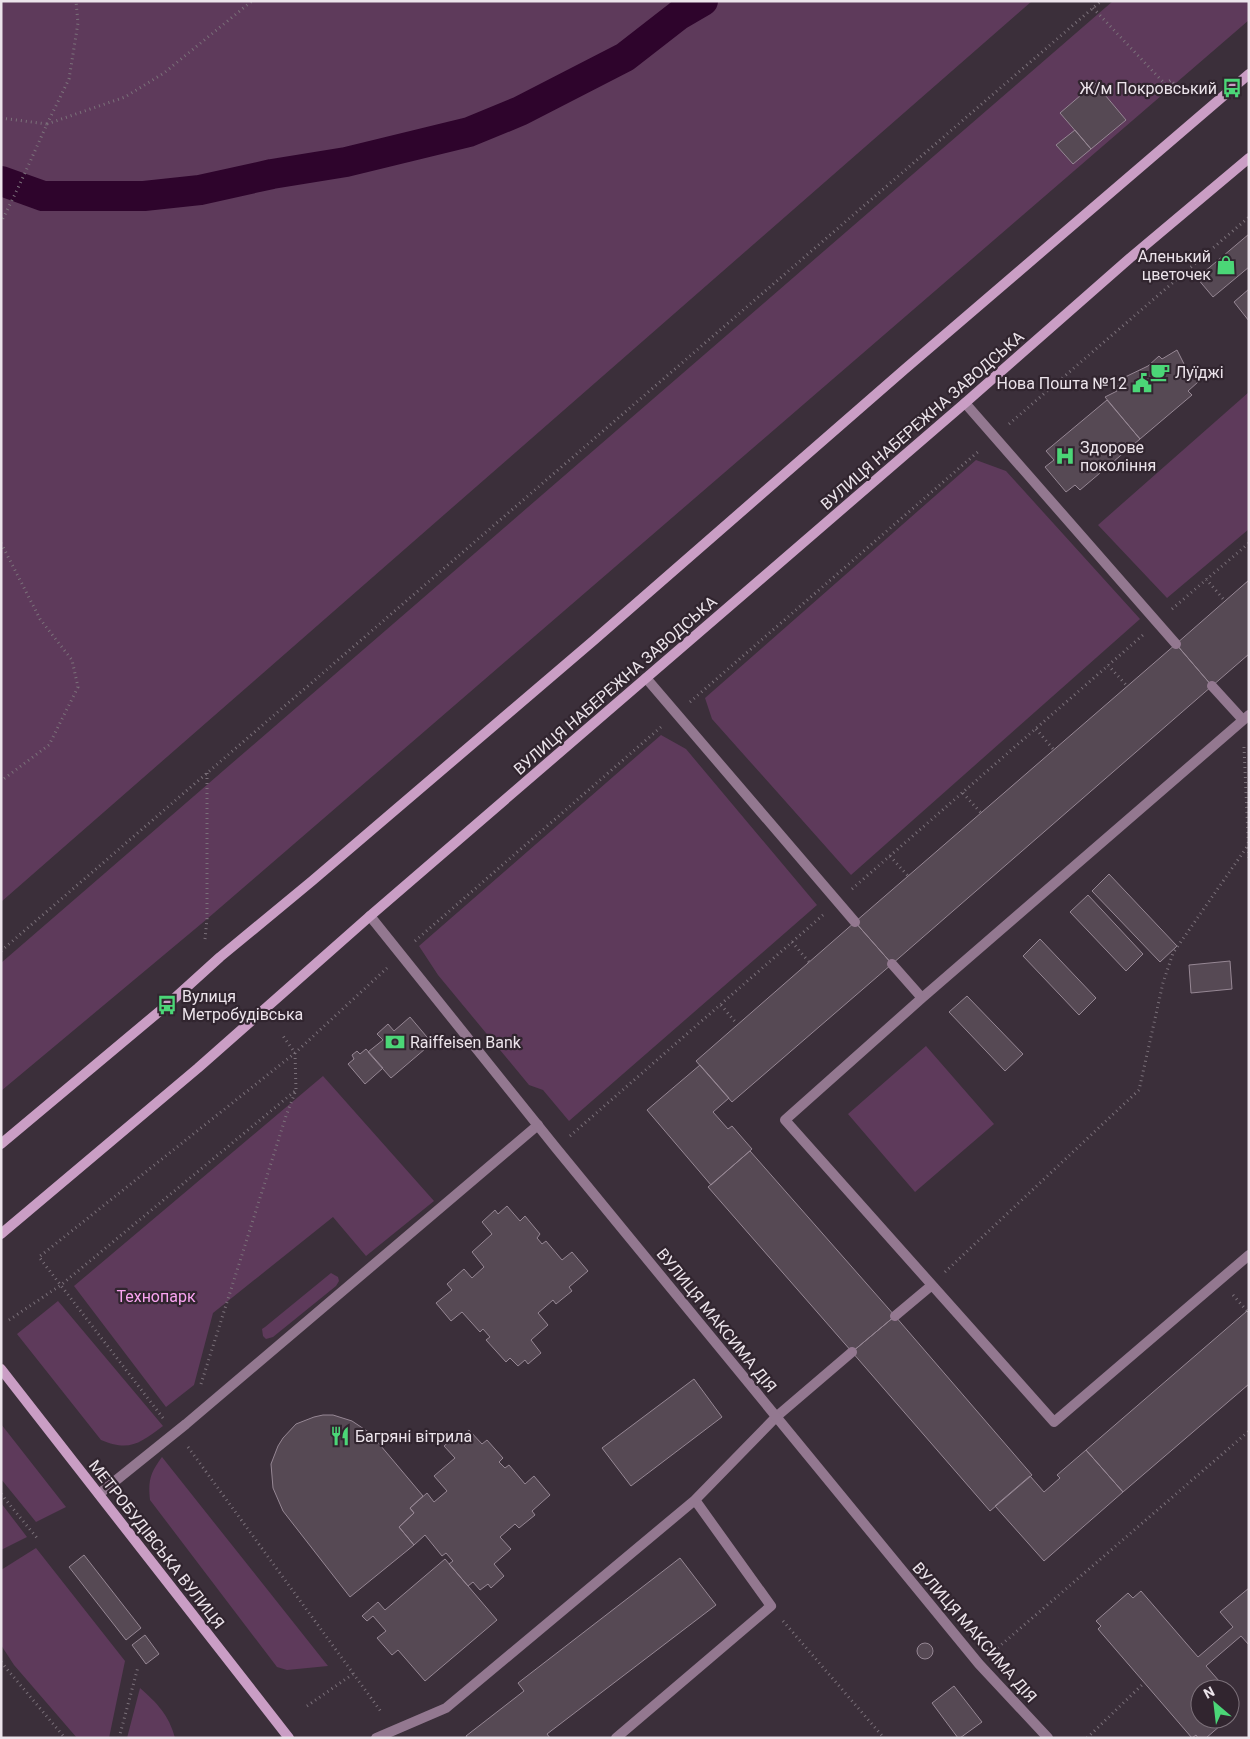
<svg xmlns="http://www.w3.org/2000/svg" width="1250" height="1739" viewBox="0 0 1250 1739" font-family="Roboto,sans-serif">
<style>
.green{fill:#5e3a5b}
.lines{fill:none;stroke-linecap:round;stroke-linejoin:round}
.canal{stroke:#2e042c;stroke-width:30}
.building{fill:#564954;stroke:#968794}
.path{stroke:#7b717a;stroke-width:3;stroke-dasharray:1 4;stroke-linecap:butt}
.service{stroke:#937890;stroke-width:10}
.minor{stroke:#937890;stroke-width:10}
.secondary{stroke:#ca9ec5;stroke-width:10}
.labels{text-anchor:middle;stroke-width:4.5;stroke-linejoin:round;paint-order:stroke}
.poi-label{font-size:16px;fill:#ece4eb;stroke:#31252f;text-anchor:start}
.street-label{font-size:16px;fill:#ece4eb;stroke:#31252f}
.park-label{font-size:16px;fill:#f9a4f1;stroke:#31252f}
</style>
<rect width="100%" height="100%" fill="#3b2f3a"/>
<path class="green" d="M1,1H1032L1,902Z
M1113,1H1249V20L207,919L1,1091V963Z
M1249,392V529L1167,598L1098,525Z
M976,460L1006,471L1140,619L851,875L712,719L705,698Z
M661,735L686,749L817,905L569,1121L543,1090L529,1085L438,975L419,946Z
M926,1046L994,1124L915,1192L848,1114Z
M323,1076L434,1201L366,1256L333,1217L213,1313L194,1385L166,1407L74,1286Z
M331,1273L338,1277L339,1281L336,1286L273,1337L266,1339L263,1336L262,1329L265,1327Z
M58,1301L163,1426C140,1443 130,1452 101,1440L17,1334Z
M1,1424L66,1507L36,1522L1,1479Z
M162,1457L328,1666L287,1670L277,1667L150,1500C148,1481 150,1473 162,1457Z
M1,1503L27,1537L1,1550Z
M36,1548L125,1661L109,1738H77L14,1665L1,1645V1570Z
M140,1688C157,1703 169,1715 175,1738H127Z"/>
<g class="lines">
<path class="canal" d="M1,181L43,196H144L200,190L272,174L346,162L469,132L520,111L625,57L679,15L703,1"/>
</g>
<path class="building" d="M1095,83L1126,120L1091,149L1060,113Z
M1075,130L1091,149L1073,164L1056,145Z
M1249,234V267L1213,297L1197,278Z
M1249,289V321L1234,302Z
M1177,350L1185,366L1198,382L1188,391L1192,395L1140,439L1105,397L1117,391L1115,387L1125,384L1123,378L1148,366L1159,356L1162,359Z
M1107,400L1140,439L1080,490L1075,485L1066,492L1045,467L1054,460L1046,451Z
M1249,580V654L1212,686L1176,644Z
M1176,644L1212,686L892,964L855,922Z
M1109,874L1177,946L1160,962L1092,891Z
M1088,895L1143,954L1126,971L1070,912Z
M855,922L892,964L732,1102L696,1061Z
M1040,939L1096,998L1079,1015L1023,956Z
M1230,961L1232,989L1191,993L1189,965Z
M967,996L1023,1054L1005,1071L949,1012Z
M410,1017L432,1043L391,1078L368,1052L383,1040L377,1034L388,1024L394,1031Z
M366,1049L383,1068L365,1084L348,1064L354,1059L352,1055L357,1051L360,1054Z
M700,1065L729,1098L713,1112L728,1129L732,1126L752,1149L711,1185L647,1110Z
M750,1151L895,1316L852,1352L708,1187Z
M507,1206L520,1221L525,1216L540,1234L537,1238L542,1244L546,1241L562,1260L572,1252L588,1271L569,1287L572,1291L556,1304L553,1300L538,1313L548,1325L531,1340L541,1353L528,1364L525,1360L518,1366L510,1358L506,1362L486,1340L490,1337L483,1329L480,1332L462,1312L451,1321L436,1303L452,1290L447,1284L464,1269L472,1278L484,1267L472,1252L492,1234L482,1222L495,1210L498,1214Z
M1247,1311L1249,1313V1384L1123,1492L1086,1450Z
M895,1316L1032,1475L990,1511L852,1352Z
M694,1379L722,1417L631,1486L602,1448Z
M323,1415H333L352,1421L370,1433L423,1496L410,1508L414,1513L399,1527L414,1545L350,1597L283,1511L273,1488L271,1464L278,1446L283,1438L296,1424L314,1417Z
M469,1430L482,1444L487,1440L503,1458L499,1462L505,1468L509,1465L525,1484L534,1476L550,1495L532,1511L535,1515L519,1528L515,1524L500,1537L511,1549L494,1564L504,1576L491,1588L488,1584L480,1590L473,1582L468,1586L449,1564L453,1561L446,1553L442,1556L425,1535L414,1545L399,1527L414,1513L410,1508L427,1493L434,1502L447,1491L434,1476L455,1458L444,1446L458,1434L461,1437Z
M1086,1450L1123,1492L1044,1561L995,1506L1030,1476L1044,1492L1060,1478L1057,1475Z
M84,1555L141,1628L126,1640L69,1567Z
M680,1558L716,1605L547,1734L550,1738H467L466,1736L524,1691L518,1683Z
M445,1559L497,1620L425,1681L398,1650L392,1655L377,1638L386,1631L373,1616L367,1621L362,1616L378,1602L385,1610Z
M1249,1588V1645L1241,1636L1206,1666L1226,1689H1200V1719H1228L1206,1738H1198L1196,1735L1192,1738L1098,1629L1101,1626L1096,1621L1128,1593L1133,1598L1141,1591L1198,1657L1233,1627L1220,1612Z
M145,1635L159,1654L146,1664L132,1645Z
M917 1651a8 8 0 1 1 16 0a8 8 0 1 1-16 0Z
M954,1686L982,1722L960,1738H958L932,1703Z"/>
<g class="lines">
<path class="path" d="M1093,8L1165,84L1171,80L1183,95
M1,118L47,124C32,157 18,190 1,222
M47,124L125,97L164,73L252,1
M47,124L69,79L78,23L76,1
M1009,424L1249,217
M1,543L40,619L72,660L78,687L49,745L1,781
M1206,579L1225,601
M1172,609L1249,543
M1108,665L1127,686
M690,702L980,450
M1036,729L1054,750
M1244,747L1249,859
M963,793L981,813
M890,856L908,876
M852,889L1143,635
M205,939L207,919V773
M415,941L661,727
M792,942L809,962
M1,951L1101,1
M721,1005L737,1024
M570,1136L823,915
M945,1272L1139,1090L1163,983L1173,953L1249,844
M1233,1295L1247,1311
M9,1320L61,1285L295,1091
M201,1384L286,1116L296,1090L295,1053L283,1036
M163,1418L39,1257L295,1053L387,968
M188,1447L382,1713
M1,1494L37,1538
M783,1621L884,1738
M994,1651L1249,1431
M1,1662L65,1738
M307,1706L353,1674
M119,1738L138,1667
M1087,1738L1144,1683"/>
<path class="service" d="M965,403L1176,644
M646,678L855,922
M1212,686L1243,720
M1249,715L922,998L785,1120L1054,1422L1249,1255
M892,964L922,998
M895,1316L932,1285
M99,1494L186,1424L538,1125
M376,1738L446,1708L695,1500
M616,1738L771,1606L695,1500L776,1417L852,1352"/>
<path class="minor" d="M370,916L556,1148L979,1664L1048,1738"/>
<path class="secondary" d="M1,1144L167,1005L220,957L312,881L593,641L905,369L1249,74
M1,1234L198,1068L370,916L965,403L1130,258L1249,158
M1,1369L289,1738"/>
</g>
<defs>
<symbol id="bus-bare" viewBox="-9 -9 18 18"><path d="M-5-6H5V4H4V6H2V4H-2V6H-4V4H-5ZM-3.5-4V0h7V-4ZM-3.5 1.2v1.5H-2V1.2ZM2 1.2v1.5H3.5V1.2Z" fill="#4bd677" stroke="#31252f" stroke-width="2.5" paint-order="stroke"/></symbol>
<symbol id="shop-bare" viewBox="-9 -9 18 18"><path d="M-5-2.5h2.3a2.7 3.5 0 0 1 5.4 0H5L5.5 6h-11ZM-1.5-2.5h3a1.5 2.3 0 0 0-3 0Z" fill="#4bd677" stroke="#31252f" stroke-width="2.5" paint-order="stroke"/></symbol>
<symbol id="cafe-bare" viewBox="-9 -9 18 18"><path d="M-5.5-4.5H6V0H3Q3 3.5 0 3.5H-2.5Q-5.5 3.5-5.5 0ZM3-3.2v2h1.7v-2ZM-6 4.5H4V6H-6Z" fill="#4bd677" stroke="#31252f" stroke-width="2.5" paint-order="stroke"/></symbol>
<symbol id="civic-bare" viewBox="-9 -9 18 18"><path d="M-.6-6.5H3V-4.5H.6V-3L4-1V1h2V6H-6V1h2V-1L-.6-3ZM-1.2 2.5V6h2.4V2.5Z" fill="#4bd677" stroke="#31252f" stroke-width="2.5" paint-order="stroke"/></symbol>
<symbol id="hospital-bare" viewBox="-9 -9 18 18"><path d="M-5-5h3v3.5h4V-5h3V5h-3V1.5h-4V5h-3Z" fill="#4bd677" stroke="#31252f" stroke-width="2.5" paint-order="stroke"/></symbol>
<symbol id="bank-bare" viewBox="-9 -9 18 18"><path d="M-6-4H6V4H-6ZM0-2.3a2.3 2.3 0 1 0 0 4.6a2.3 2.3 0 1 0 0-4.6Z" fill="#4bd677" stroke="#31252f" stroke-width="2.5" paint-order="stroke"/></symbol>
<symbol id="restaurant-bare" viewBox="-9 -9 18 18"><path d="M-5-6h1v4h1v-4h1v4h1v-4h1v5L-1.5 .5V6h-2V.5L-5-1ZM5-6V6H3V1.5H1.5Q1.5-4 5-6Z" fill="#4bd677" stroke="#31252f" stroke-width="2.5" paint-order="stroke"/></symbol>
</defs>
<g fill-rule="evenodd">
<use href="#bus-bare" x="1218" y="74" width="28" height="28"/>
<use href="#shop-bare" x="1212" y="251" width="28" height="28"/>
<use href="#cafe-bare" x="1146" y="358" width="28" height="28"/>
<use href="#civic-bare" x="1128" y="369" width="28" height="28"/>
<use href="#hospital-bare" x="1051" y="442" width="28" height="28"/>
<use href="#bus-bare" x="153" y="991" width="28" height="28"/>
<use href="#bank-bare" x="381" y="1028" width="28" height="28"/>
<use href="#restaurant-bare" x="326" y="1422" width="28" height="28"/>
</g>
<g class="labels">
<g class="poi-label">
<text x="1217" y="94" text-anchor="end">Ж/м Покровський</text>
<text x="1211" y="262" text-anchor="end">Аленький<tspan x="1211" dy="18">цветочек</tspan></text>
<text x="1175" y="378">Луїджі</text>
<text x="1127" y="389" text-anchor="end">Нова Пошта №12</text>
<text x="1080" y="453">Здорове<tspan x="1080" dy="18">покоління</tspan></text>
<text x="182" y="1002">Вулиця<tspan x="182" dy="18">Метробудівська</tspan></text>
<text x="410" y="1048">Raiffeisen Bank</text>
<text x="355" y="1442">Багряні вітрила</text>
</g>
<g class="street-label">
<text transform="translate(922 420) rotate(-41)" y="6">ВУЛИЦЯ НАБЕРЕЖНА ЗАВОДСЬКА</text>
<text transform="translate(615 685) rotate(-41)" y="6">ВУЛИЦЯ НАБЕРЕЖНА ЗАВОДСЬКА</text>
<text transform="translate(717 1320) rotate(51)" y="6">ВУЛИЦЯ МАКСИМА ДІЯ</text>
<text transform="translate(157 1544) rotate(52)" y="6">МЕТРОБУДІВСЬКА ВУЛИЦЯ</text>
<text transform="translate(975 1632) rotate(49)" y="6">ВУЛИЦЯ МАКСИМА ДІЯ</text>
</g>
<g class="park-label">
<text x="156" y="1302">Технопарк</text>
</g>
</g>
<rect width="1250" height="1739" fill="none" stroke="#ece4eb" stroke-width="5"/>
<g transform="translate(1215 1704) rotate(332)"><circle r="24" fill="#31252f" stroke="#7c717a"/>
<path d="M0-4L9 19L0 12L-9 19Z" fill="#4bd677"/>
<text y="-8" font-size="14" font-weight="bold" text-anchor="middle" fill="#ece4eb">N</text>
</g>
</svg>
